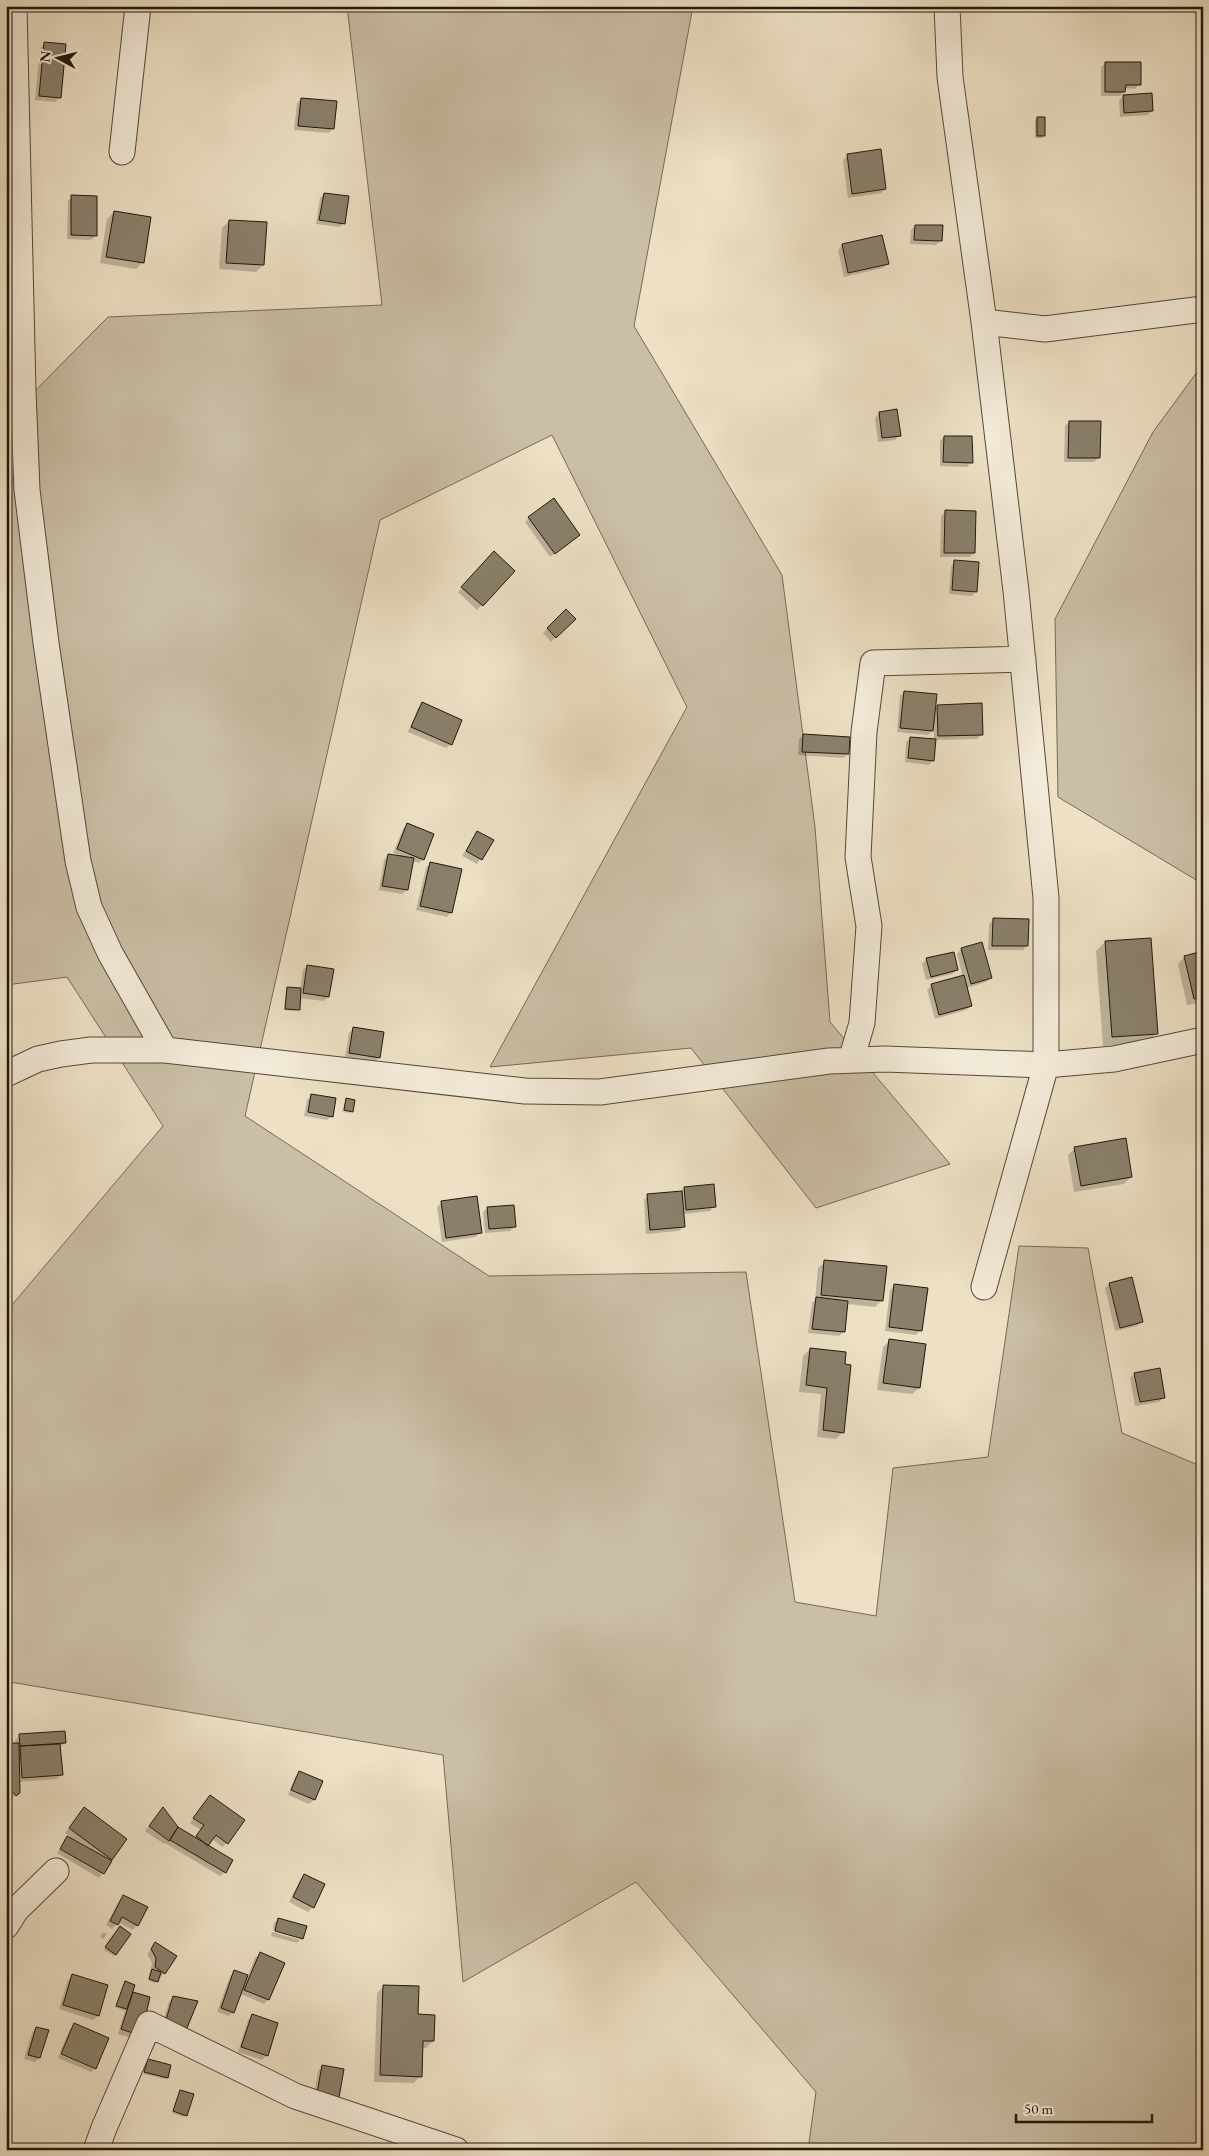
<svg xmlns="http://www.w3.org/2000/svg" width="1209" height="2156" viewBox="0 0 1209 2156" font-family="'EB Garamond',serif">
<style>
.green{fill:#cabea6;stroke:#746a59}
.shadow{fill:#0003}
.building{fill:#8a806c;stroke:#1f170c}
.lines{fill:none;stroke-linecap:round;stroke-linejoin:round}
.minor-casing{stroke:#52493a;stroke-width:27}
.minor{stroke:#f3ebd9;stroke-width:25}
</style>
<rect width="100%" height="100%" fill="#ede0c5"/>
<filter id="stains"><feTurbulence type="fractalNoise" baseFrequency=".004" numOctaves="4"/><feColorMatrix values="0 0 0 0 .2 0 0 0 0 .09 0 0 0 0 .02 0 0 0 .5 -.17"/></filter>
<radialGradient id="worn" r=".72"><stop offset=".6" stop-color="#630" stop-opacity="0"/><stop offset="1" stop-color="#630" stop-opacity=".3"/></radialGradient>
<path class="green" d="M347,6H693L634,326L782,575L815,827L830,1022L950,1164L816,1208L691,1048L490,1067L687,707L552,435L380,520L245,1116L489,1276L746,1272L795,1602L876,1616L893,1468L988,1457L1019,1246L1088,1248L1122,1433L1203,1467V2150H808L816,2092L636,1882L463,1982L443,1755L10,1682L6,1676V1312L163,1126L67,977L6,985V420L108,317L382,305Z
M1203,364V884L1058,797L1055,619L1153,432Z"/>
<path class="shadow" d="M45,44L60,97L55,102L35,100L40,48Z
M1106,63L1139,84L1135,89L1124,88V92L1120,96H1101V67Z
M1123,96L1152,111L1147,115L1120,117L1119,101Z
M301,99L333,128L329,133L294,130L297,103Z
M1037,118L1043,136L1042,138H1035V120Z
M847,156L885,189L881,193L848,198L843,160Z
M324,194L344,223L340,227L316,224L320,198Z
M72,197L96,235L91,240L67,239L68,201Z
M114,212L143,262L136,269L100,263L107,219Z
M229,221L263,265L256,272L219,269L222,228Z
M915,226L941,240L936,245L910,244L911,230Z
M881,237L887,264L883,268L844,277L838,250L842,245Z
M896,411L899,435L895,440L878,442L875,418L879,413Z
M1069,422L1099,457L1094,462H1064L1065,426Z
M944,437L971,462L967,467L940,466V441Z
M946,511L974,553L970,557H940L941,516Z
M529,518L574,539L550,557L525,522Z
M494,553L513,571L477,610L458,592Z
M955,562L976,591L972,596L949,594L951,566Z
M566,611L574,619L551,642L543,633Z
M904,692L934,710L938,706L982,734L977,739L935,740L933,760L929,765L905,762L906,742L911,738L934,740V729L928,735L897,732L900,696Z
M422,704L451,744L446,748L408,732L418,708Z
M803,735L848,754L843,758L798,755L799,739Z
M407,825L423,859L419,863L412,861L407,890L402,894L379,890L384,860L388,855L400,856L393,853L403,829Z
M478,832L492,841L477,864L462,856Z
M430,863L451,912L447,917L416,910L426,868Z
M993,920L1027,945L1023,950H988L989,924Z
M1105,942L1156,1034L1147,1043L1103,1046L1096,951Z
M961,949L990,978L986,982L966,988L971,1006L966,1010L935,1019L927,990L932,985L963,977L957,954Z
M1203,952V1002L1187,1005L1178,964L1184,957Z
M927,959L957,970L952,974L926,980L922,964Z
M308,966L328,997L324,1001L299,998L296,1011L284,1010L286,990L287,988L300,990L303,970Z
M353,1029L379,1057L375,1062L345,1057L349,1033Z
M311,1096L332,1116L327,1120L304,1116L307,1100Z
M346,1099L352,1111L350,1113L342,1112Z
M1075,1148L1131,1177L1124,1184L1074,1192L1068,1155Z
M684,1188L715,1206L710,1211L683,1214L684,1226L679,1231L646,1234L644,1200L648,1195L679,1193Z
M442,1202L480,1232L476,1237L442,1242L437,1207Z
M488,1208L515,1226L510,1231L485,1233L483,1212Z
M825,1262L882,1300L875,1307L847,1304L844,1332L839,1336L808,1333L812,1303L815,1300L818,1268Z
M1109,1284L1141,1321L1137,1326L1115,1331L1105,1288Z
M895,1285L921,1330L916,1335L885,1331L890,1290Z
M890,1340L919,1388L912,1394L877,1390L883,1347Z
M810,1349L844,1366L843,1432L836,1439L817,1437L821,1394L799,1392L803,1356Z
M1135,1374L1164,1397L1159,1402L1135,1406L1130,1378Z
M20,1735L65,1743L59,1747L62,1774L57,1779L18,1782V1792L11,1799L6,1793V1744H16L15,1740Z
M300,1772L321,1781L314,1800L309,1804L288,1795L295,1777Z
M206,1801L227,1843L222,1847L212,1839L207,1846L225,1872L220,1876L165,1843L164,1844L145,1831L163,1809L177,1828L195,1837L201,1830L190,1823Z
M80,1813L126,1839L99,1878L57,1853L69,1836L65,1833Z
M305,1875L313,1907L308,1912L289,1902L300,1880Z
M124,1896L137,1925L133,1930L118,1922L112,1929L106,1925L119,1901Z
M279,1919L305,1926L302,1939L273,1930L274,1923Z
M118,1930L130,1935L114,1956L104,1950Z
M103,1932L107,1934L103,1939L100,1937Z
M272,1932L300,1940L297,1943L271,1936Z
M156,1944L164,1973L160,1978L158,1977L155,1983L148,1980L152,1963L147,1954Z
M260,1954L268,2000L264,2004L241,1994L233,2012L229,2016L217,2012L230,1976L235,1971L248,1976L255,1958Z
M73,1975L98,2016L93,2020L59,2009L68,1980Z
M125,1983L130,1997L134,1993L135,2039L118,2034L125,2011L115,2007Z
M384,1986L416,2015L433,2041L426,2048H422L420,2076L414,2083L374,2082L377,1993Z
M173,1997L186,2027L181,2032L161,2027L169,2002Z
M252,2015L267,2055L262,2060L238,2052L248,2020Z
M74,2025L95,2067L60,2052L70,2029Z
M36,2028L39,2058L35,2062L24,2059L32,2033Z
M59,2054L94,2069L91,2072L58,2058Z
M148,2060L167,2078L165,2079L143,2074Z
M322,2067L342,2070L312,2110L318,2071Z
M180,2091L186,2115L184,2117L172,2113Z"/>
<path class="building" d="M44,42L66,44L61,98L39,96Z
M1105,62H1141V85H1126L1125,92H1105Z
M1152,93L1153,111L1124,113L1123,95Z
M301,98L337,101L334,129L298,126Z
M1037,117H1045V136H1037Z
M881,149L886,189L852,194L847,154Z
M324,193L349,196L345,224L319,220Z
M71,195L97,196V236L71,235Z
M114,211L151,217L144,263L106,257Z
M229,220L267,222L264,265L226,263Z
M915,225H943L942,241L914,240Z
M882,235L889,264L848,273L842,244Z
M897,409L901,436L882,438L879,412Z
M1069,421H1101L1100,458H1068Z
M944,436H972L973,463L943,462Z
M554,498L580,535L555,554L528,517Z
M945,510L976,511L975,553H944Z
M494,551L515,571L483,606L461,587Z
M954,560L979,562L977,592L952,590Z
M566,609L576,619L556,638L547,628Z
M904,691L937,694L933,731L900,728Z
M422,702L462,720L452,745L411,727Z
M982,703L983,735L938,736L937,705Z
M803,734L850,737L849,754L802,752Z
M910,737L936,739L934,761L908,758Z
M407,823L434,834L424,860L397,849Z
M477,831L494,840L482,860L466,851Z
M388,854L414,858L408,890L382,886Z
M430,862L462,869L452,913L420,906Z
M993,918L1029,919L1028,946H992Z
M1151,938L1158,1034L1112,1037L1105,941Z
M982,942L992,978L971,984L961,948Z
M1203,951V997L1194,999L1184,956Z
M954,952L958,970L931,977L926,958Z
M307,965L334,969L329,997L303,993Z
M964,975L972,1006L939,1015L931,984Z
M287,987L301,988L300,1010L285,1009Z
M353,1027L384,1032L380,1058L349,1053Z
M311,1094L336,1098L333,1117L308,1112Z
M346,1098L355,1100L353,1112L344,1110Z
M1126,1138L1132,1177L1081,1186L1074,1147Z
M714,1184L716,1207L686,1210L684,1187Z
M682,1191L685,1227L650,1230L647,1194Z
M477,1196L482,1233L446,1238L441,1201Z
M514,1205L516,1227L489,1229L487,1207Z
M824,1260L887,1266L883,1301L821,1295Z
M1132,1277L1143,1322L1120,1328L1109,1283Z
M894,1284L928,1288L922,1331L889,1327Z
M816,1297L848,1301L845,1332L812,1329Z
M889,1339L926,1344L920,1388L883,1383Z
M810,1348L846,1352L845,1364L851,1365L844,1433L823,1430L827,1388L806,1385Z
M1160,1368L1165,1398L1140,1402L1134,1373Z
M65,1731L66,1743L20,1746L19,1734Z
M6,1743H19L20,1793L16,1796L6,1784Z
M60,1744L63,1775L22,1778L20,1746Z
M299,1771L323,1781L315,1800L291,1790Z
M210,1795L245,1820L228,1844L216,1835L208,1846L196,1836L204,1825L193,1818Z
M84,1807L127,1839L112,1860L69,1828Z
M163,1807L178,1827L169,1841L149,1826Z
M178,1827L233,1860L226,1873L170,1840Z
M67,1836L112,1861L104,1874L60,1849Z
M304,1874L325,1884L314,1908L293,1897Z
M123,1895L148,1907L138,1926L122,1917L118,1925L110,1921Z
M278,1918L307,1926L303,1939L275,1931Z
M120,1926L131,1934L116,1955L105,1947Z
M155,1942L177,1956L165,1974L155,1967L156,1958L151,1949Z
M260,1952L285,1963L269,2000L244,1990Z
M152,1969L161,1972L158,1982L149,1979Z
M234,1970L248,1975L234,2013L221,2008Z
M72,1974L108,1985L99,2016L63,2005Z
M125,1981L135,1985L127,2009L116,2006Z
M383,1985L419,1986L418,2014L435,2015L434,2041H423L422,2077L380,2075Z
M133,1992L150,1997L141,2036L121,2029Z
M173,1996L198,2001L187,2028L165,2023Z
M252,2014L278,2023L268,2056L241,2047Z
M74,2023L109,2038L96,2069L61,2054Z
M36,2027L49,2030L40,2058L28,2055Z
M148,2059L171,2065L168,2078L144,2072Z
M322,2065L344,2069L337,2109L315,2105Z
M180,2090L194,2094L187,2116L173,2111Z"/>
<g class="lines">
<defs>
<path id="minor" d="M14,6L23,391L27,490L46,643L78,861L89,907L110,953L165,1050
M947,6L950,77L984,322L1016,591L1046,898V1065L984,1287
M122,152L138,6
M984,322L1045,329L1203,309
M851,1060L862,1023L869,926L858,857L864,732L873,663L1023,659
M6,1074L38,1059L61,1054L91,1050H165L525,1091L600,1092L829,1061L885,1059L1046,1065L1114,1059L1203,1040
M6,1926L16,1910L56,1871
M96,2150L104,2128L149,2024L295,2096L456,2150"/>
</defs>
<use href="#minor" class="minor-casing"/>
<use href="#minor" class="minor"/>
</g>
<rect width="1209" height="2156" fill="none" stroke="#ede0c5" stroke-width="25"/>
<rect x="8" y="8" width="1194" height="2141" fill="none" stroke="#1f170c" stroke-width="2.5"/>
<rect x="12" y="12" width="1184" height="2131" fill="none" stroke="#1f170c"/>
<g transform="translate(58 58) rotate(277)" stroke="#f3ebd9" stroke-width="4" paint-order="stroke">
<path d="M0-4L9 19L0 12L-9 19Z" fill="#1f170c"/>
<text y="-8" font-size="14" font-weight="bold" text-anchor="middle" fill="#1f170c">N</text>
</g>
<path d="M1016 2114v8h136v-8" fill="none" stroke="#1f170c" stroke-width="2.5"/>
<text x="1024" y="2114" font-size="15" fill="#1f170c" stroke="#f3ebd9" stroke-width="4" paint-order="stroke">50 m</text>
<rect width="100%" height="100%" filter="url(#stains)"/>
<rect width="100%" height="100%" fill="url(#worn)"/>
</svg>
